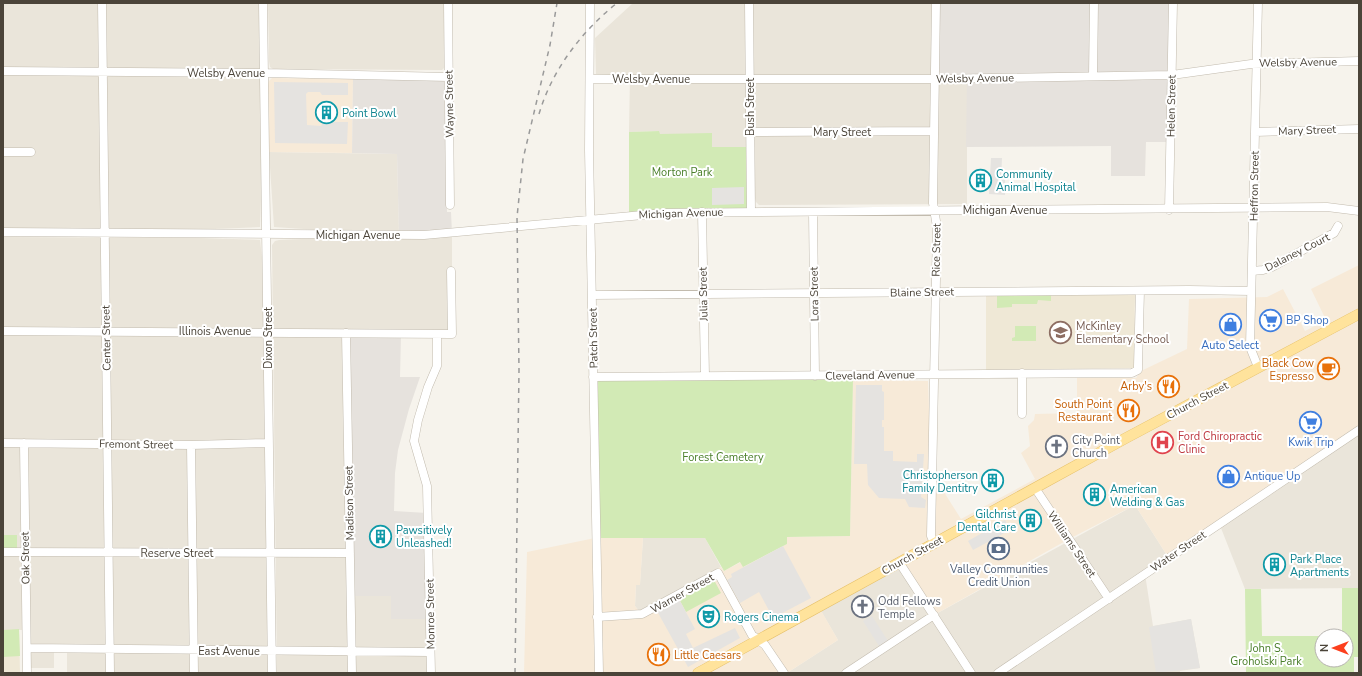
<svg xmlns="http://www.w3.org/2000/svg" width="1362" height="676" viewBox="0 0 1362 676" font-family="'Nunito Sans',sans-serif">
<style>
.residential{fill:#eae5da}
.commercial{fill:#f7ead8}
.industrial{fill:#e6e2dd}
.education{fill:#efe8d6}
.green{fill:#d2eab5}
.parking{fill:#e5e3e0}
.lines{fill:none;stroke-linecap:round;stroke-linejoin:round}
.minor-casing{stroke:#c2bbae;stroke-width:9}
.major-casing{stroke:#e6c16a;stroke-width:11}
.minor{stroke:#fff;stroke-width:8}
.major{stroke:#ffe39c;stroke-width:10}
.rail{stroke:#9a9a9a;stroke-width:1.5;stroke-dasharray:5 5;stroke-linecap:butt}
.labels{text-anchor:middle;stroke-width:4;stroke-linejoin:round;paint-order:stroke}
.street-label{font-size:11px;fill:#4b4439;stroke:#fff}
.culture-label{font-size:11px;fill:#0d838f;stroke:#fff;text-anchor:start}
.park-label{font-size:11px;fill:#4a7f2a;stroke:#fff}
.shop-label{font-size:11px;fill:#366cbe;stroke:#fff;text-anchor:start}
.education-label{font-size:11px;fill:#785e54;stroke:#fff;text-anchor:start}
.food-label{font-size:11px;fill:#c56008;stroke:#fff;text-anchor:end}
.health-label{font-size:11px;fill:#be3a42;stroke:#fff;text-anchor:start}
.worship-label{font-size:11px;fill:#5b616d;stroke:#fff;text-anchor:start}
.service-label{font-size:11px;fill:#4e5e75;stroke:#fff}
</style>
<rect width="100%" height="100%" fill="#f6f3ec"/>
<path class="residential" d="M3,3H260L262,172L260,227L192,230L3,229Z
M268,3H444L445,67L442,70H438L273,69L270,67L269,61Z
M633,3H934L932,82H967V204L759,205L756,202L755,198V147H712L659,134V131L629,132L630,76L596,74L595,38Z
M269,152L397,154L399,235L452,233V334L346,333L351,596H391V619H430L431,673H277L272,245L275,241L279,240L393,235L274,227Z
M3,237L201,238L260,240L264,276L269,673H67V646H54V668H31L30,630H3Z
M1359,430V588L1245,589L1219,523Z
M1135,505L1168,557L1145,574L1153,626L1191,619L1200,668L1180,671V673H787L838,640L818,606L899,562L934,615Z
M643,538H705L721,567L639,611L635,606L636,585L640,584Z"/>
<path class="commercial" d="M272,78L353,79L352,153L269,152L268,85L269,81Z
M1359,265V430L1168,557L1135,505L1069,539L934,615L899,563L819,607L838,640L787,673H524L527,552L595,538H643L640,585H636L635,606L639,611L721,567L724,571L741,562L743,567L787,544V537L850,536L853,380L928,381L932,488L942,489L961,519L1035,479L1021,453L1030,446L1028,426L1034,420L1035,414L1077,413V378H1136L1141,371L1187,349L1189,299L1267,297L1283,289L1305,331L1326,320L1311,289Z"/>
<path class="industrial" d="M940,3H1171L1168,142H1146L1145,176H1111V146L966,147L967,75H943L938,71Z
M353,79L443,80L444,81L447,212H451L452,233L399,235L397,154L352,153Z
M346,333L401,334L400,377H420L409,409L398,450L395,473L394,511L427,513L430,619H391V596H351Z"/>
<path class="education" d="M1135,294L1134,368L986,370V296Z
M19,629L20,673H3V630Z"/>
<path class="green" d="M659,131L660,134L712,133V147H750L751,212L629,215V132Z
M1051,295V301L1038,300L1037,304H1012V307L997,308V296Z
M1015,326H1036V341H1012V338L1015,337Z
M815,376L853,380L850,536L787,537V544L743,567L740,562L724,571L705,538H595L593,377Z
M3,535H17V548H3Z
M714,580L721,593L686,612L679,599Z
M1342,588H1359V657H1354V673H1246L1245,589H1261L1262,636H1322V660H1346V636H1342Z
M19,629L20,656L3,657V630Z"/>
<path class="parking" d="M274,82L348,83V95H322L320,92H308L306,94L307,125L321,126L323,122H348L347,144L275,143Z
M991,158H1002L1001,179L1005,180V195L989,194Z
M744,187V204L712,205V188Z
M856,385H882V391L884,392V420H882V427H884V451H893V461L917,462V454H924L921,497L926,500L925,508L909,507L905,499L879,498L868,485L867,464H854Z
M1005,520L1010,530L973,550L968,541Z
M783,546L811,598L773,618L759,592L740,603L727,580L732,577L731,574Z
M679,599L695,629L686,634L693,648L735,628L740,638L688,667L657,611Z
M872,616L888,641L879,646L863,621Z
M1191,619L1200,668L1156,673L1149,627Z"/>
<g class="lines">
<defs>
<path id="minor" d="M102,3L110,673
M263,3L272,673
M448,3L450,205
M590,3L589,150L599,673
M749,3L751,212
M1258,3L1250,347L1258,367
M3,71L265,73L449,77
M1093,76L1094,3
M590,79H935L1172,75L1251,64L1359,61
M750,132L934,131
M1255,132L1359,129
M3,152H31
M1169,210L1173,3
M702,212L705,376
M813,212L815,376
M3,232L424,235L665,213L1327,207L1359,211
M1252,271L1263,270L1272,267L1334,233L1338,226
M592,295L1189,290L1251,291
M3,331L452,334L451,271
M346,333L352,673
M1022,373V414
M593,377L1132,373L1138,370V366L1140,291
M3,443L191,445L268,443
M24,443L27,673
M191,445L194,673
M1035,488L1109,599
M934,543L931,536L937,227L933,203L936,3
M3,552L350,553
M899,562L971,673
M597,617L642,614L718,573L752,635L765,645L784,673
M27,648L430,652
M431,673L427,486L414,441L418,420L428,387L437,366V334
M846,673L934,615
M998,673L1359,430"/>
<path id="major" d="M698,673L1126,438L1359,314"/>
</defs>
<use href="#minor" class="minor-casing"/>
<use href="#major" class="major-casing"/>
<use href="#minor" class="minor"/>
<use href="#major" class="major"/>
<path class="rail" d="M539,114C552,70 581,32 617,3
M515,673L519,370L517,217L523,159L550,45L557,3"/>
</g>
<defs>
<symbol id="building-ring" viewBox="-11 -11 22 22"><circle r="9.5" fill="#fff" stroke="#0f9aa8" stroke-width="1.5"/><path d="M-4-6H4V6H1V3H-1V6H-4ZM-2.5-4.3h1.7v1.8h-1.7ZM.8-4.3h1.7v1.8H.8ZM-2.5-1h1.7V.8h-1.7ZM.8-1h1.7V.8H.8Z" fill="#0f9aa8"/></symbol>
<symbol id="supermarket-ring" viewBox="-11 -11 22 22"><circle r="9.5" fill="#fff" stroke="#3f7fe0" stroke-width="1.5"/><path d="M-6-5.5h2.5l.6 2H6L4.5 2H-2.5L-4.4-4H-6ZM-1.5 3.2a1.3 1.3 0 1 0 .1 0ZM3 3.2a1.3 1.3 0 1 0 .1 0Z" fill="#3f7fe0"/></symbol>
<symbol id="shop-ring" viewBox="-11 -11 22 22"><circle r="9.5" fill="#fff" stroke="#3f7fe0" stroke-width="1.5"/><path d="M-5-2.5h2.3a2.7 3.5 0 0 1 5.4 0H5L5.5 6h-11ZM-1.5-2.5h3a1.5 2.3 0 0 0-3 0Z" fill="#3f7fe0"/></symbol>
<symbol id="school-ring" viewBox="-11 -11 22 22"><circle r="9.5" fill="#fff" stroke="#8d6e63" stroke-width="1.5"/><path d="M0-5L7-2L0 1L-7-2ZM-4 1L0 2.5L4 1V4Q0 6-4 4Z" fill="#8d6e63"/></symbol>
<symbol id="cafe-ring" viewBox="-11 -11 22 22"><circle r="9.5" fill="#fff" stroke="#e8710a" stroke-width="1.5"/><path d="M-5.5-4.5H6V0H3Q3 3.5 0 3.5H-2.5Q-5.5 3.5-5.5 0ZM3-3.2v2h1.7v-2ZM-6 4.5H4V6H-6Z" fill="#e8710a"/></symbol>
<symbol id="restaurant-ring" viewBox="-11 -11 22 22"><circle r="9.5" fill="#fff" stroke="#e8710a" stroke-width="1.5"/><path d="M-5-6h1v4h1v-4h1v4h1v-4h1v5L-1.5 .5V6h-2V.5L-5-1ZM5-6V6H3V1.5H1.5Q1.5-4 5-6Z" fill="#e8710a"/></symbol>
<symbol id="hospital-ring" viewBox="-11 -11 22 22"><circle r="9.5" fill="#fff" stroke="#e0444e" stroke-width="1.5"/><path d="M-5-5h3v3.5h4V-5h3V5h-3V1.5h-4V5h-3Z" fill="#e0444e"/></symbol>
<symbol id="church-ring" viewBox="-11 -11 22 22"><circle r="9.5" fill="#fff" stroke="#6b7280" stroke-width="1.5"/><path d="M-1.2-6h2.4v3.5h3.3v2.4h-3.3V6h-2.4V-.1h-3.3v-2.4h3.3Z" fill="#6b7280"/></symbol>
<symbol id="bank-ring" viewBox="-11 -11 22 22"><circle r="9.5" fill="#fff" stroke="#5c6f8a" stroke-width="1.5"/><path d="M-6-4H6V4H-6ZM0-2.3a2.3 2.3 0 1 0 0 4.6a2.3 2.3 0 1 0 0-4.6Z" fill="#5c6f8a"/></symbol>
<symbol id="theatre-ring" viewBox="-11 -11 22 22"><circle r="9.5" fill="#fff" stroke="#0f9aa8" stroke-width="1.5"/><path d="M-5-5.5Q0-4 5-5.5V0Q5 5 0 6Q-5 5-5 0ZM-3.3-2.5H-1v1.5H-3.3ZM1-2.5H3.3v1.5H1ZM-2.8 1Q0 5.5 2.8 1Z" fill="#0f9aa8"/></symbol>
</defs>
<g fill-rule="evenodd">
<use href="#building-ring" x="314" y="100" width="25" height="25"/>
<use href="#building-ring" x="968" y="168" width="25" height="25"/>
<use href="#supermarket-ring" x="1258" y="308" width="25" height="25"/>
<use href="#shop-ring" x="1218" y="312" width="25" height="25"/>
<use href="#school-ring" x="1048" y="320" width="25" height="25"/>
<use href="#cafe-ring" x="1316" y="356" width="25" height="25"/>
<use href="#restaurant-ring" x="1156" y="374" width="25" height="25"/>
<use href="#restaurant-ring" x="1116" y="398" width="25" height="25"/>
<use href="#supermarket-ring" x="1298" y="410" width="25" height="25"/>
<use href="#hospital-ring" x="1150" y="430" width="25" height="25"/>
<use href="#church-ring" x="1044" y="434" width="25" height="25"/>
<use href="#shop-ring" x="1216" y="464" width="25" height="25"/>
<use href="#building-ring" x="980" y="468" width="25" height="25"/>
<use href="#building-ring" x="1082" y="482" width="25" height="25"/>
<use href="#building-ring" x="1018" y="508" width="25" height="25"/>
<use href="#building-ring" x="368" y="524" width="25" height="25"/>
<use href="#bank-ring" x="986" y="536" width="25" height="25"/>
<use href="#building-ring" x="1262" y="552" width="25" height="25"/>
<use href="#church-ring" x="850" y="594" width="25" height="25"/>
<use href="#theatre-ring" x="696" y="604" width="25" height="25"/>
<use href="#restaurant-ring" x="646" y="642" width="25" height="25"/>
</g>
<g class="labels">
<g class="street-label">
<text transform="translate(1298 62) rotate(-1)" y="4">Welsby Avenue</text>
<text x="226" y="77">Welsby Avenue</text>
<text transform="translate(975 78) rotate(-1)" y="4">Welsby Avenue</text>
<text x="651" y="83">Welsby Avenue</text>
<text transform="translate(449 104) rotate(-91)" y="4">Wayne Street</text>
<text transform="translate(1171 106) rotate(-89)" y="4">Helen Street</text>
<text transform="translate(750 107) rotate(-90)" y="4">Bush Street</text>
<text transform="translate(1307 130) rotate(-2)" y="4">Mary Street</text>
<text x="842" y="136">Mary Street</text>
<text transform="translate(1254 186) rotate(-89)" y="4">Heffron Street</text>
<text x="1005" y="214">Michigan Avenue</text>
<text transform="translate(681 213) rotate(-2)" y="4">Michigan Avenue</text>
<text x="358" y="239">Michigan Avenue</text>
<text transform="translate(936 250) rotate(-89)" y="4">Rice Street</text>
<text transform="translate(1297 252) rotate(-27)" y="4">Dalaney Court</text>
<text transform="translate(922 292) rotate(-1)" y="4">Blaine Street</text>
<text transform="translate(703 294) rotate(-91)" y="4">Julia Street</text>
<text transform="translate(814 294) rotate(-91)" y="4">Lora Street</text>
<text x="215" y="335">Illinois Avenue</text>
<text transform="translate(106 338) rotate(-91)" y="4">Center Street</text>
<text transform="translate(268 338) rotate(-90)" y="4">Dixon Street</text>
<text transform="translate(593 338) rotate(-91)" y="4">Patch Street</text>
<text transform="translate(870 375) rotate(-1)" y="4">Cleveland Avenue</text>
<text transform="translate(1197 400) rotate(-28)" y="4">Church Street</text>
<text transform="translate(136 444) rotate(1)" y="4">Fremont Street</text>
<text transform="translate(349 503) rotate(-91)" y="4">Madison Street</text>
<text transform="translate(1072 544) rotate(56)" y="4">Williams Street</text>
<text transform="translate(1178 551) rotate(-34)" y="4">Water Street</text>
<text x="177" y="557">Reserve Street</text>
<text transform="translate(912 555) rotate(-29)" y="4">Church Street</text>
<text transform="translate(25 558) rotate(-91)" y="4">Oak Street</text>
<text transform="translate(682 593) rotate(-29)" y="4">Warner Street</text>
<text transform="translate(430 614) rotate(-91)" y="4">Monroe Street</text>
<text x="229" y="655">East Avenue</text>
</g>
<g class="culture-label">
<text x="342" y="117">Point Bowl</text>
<text x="996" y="178">Community<tspan x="996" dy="13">Animal Hospital</tspan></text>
<text x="978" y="479" text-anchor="end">Christopherson<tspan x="978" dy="13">Family Dentitry</tspan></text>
<text x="1110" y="493">American<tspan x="1110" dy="13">Welding &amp; Gas</tspan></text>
<text x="1016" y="518" text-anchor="end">Gilchrist<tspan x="1016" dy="13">Dental Care</tspan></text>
<text x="396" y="534">Pawsitively<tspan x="396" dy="13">Unleashed!</tspan></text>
<text x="1290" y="563">Park Place<tspan x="1290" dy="13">Apartments</tspan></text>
<text x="724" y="621">Rogers Cinema</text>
</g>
<g class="park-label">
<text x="682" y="176">Morton Park</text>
<text x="723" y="461">Forest Cemetery</text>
<text x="1266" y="652">John S.<tspan x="1266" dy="13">Groholski Park</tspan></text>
</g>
<g class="shop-label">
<text x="1286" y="324">BP Shop</text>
<text x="1230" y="349" text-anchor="middle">Auto Select</text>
<text x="1311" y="446" text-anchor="middle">Kwik Trip</text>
<text x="1244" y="480">Antique Up</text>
</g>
<g class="education-label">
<text x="1076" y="330">McKinley<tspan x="1076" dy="13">Elementary School</tspan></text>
</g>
<g class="food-label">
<text x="1314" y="367">Black Cow<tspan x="1314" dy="13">Espresso</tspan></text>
<text x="1152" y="390">Arby's</text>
<text x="1112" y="408">South Point<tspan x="1112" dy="13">Restaurant</tspan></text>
<text x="674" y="659" text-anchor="start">Little Caesars</text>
</g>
<g class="health-label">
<text x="1178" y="440">Ford Chiropractic<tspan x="1178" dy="13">Clinic</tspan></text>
</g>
<g class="worship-label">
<text x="1072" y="444">City Point<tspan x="1072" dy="13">Church</tspan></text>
<text x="878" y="605">Odd Fellows<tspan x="878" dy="13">Temple</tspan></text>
</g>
<g class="service-label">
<text x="999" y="573">Valley Communities<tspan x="999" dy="13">Credit Union</tspan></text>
</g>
</g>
<rect width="1362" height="676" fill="none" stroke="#4b4439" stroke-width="8"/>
<g transform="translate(1334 648) rotate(270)"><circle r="19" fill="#ffffff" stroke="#b7b4b0"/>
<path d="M0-3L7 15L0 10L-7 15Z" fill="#fc3f1d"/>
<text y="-6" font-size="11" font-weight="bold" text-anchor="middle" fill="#4b4439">N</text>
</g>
</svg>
